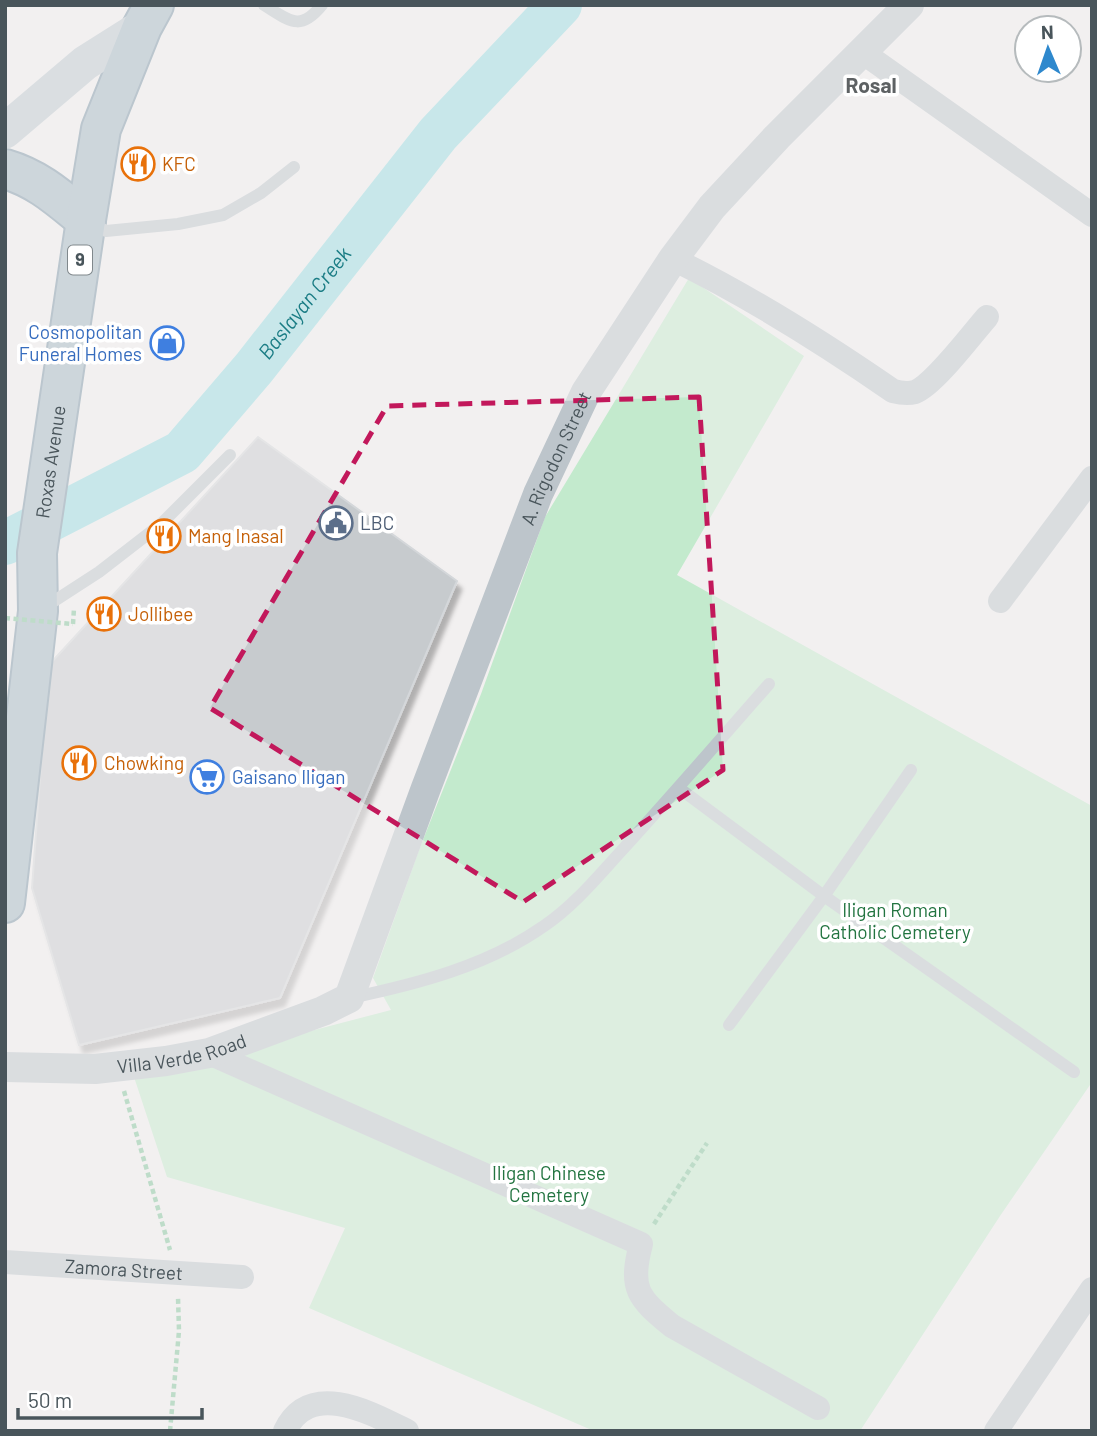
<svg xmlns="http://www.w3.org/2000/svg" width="1097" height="1436" viewBox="0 0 1097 1436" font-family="Barlow,sans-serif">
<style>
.green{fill:#c3eacd}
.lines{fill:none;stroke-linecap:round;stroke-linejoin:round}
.river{stroke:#95dce2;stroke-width:44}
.building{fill:#c7cbce;stroke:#d4d7da;stroke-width:2;filter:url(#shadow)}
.trunk-casing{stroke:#7893a4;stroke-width:42}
.path{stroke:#7fc499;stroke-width:4.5;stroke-dasharray:5 3.5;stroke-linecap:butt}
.service{stroke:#bdc5cb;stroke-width:12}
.minor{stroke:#bdc5cb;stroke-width:24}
.tertiary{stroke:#bdc5cb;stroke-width:30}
.secondary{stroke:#bdc8cf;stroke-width:35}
.trunk{stroke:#a0b5c2;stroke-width:38}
.path-bridge{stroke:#7fc499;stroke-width:4.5;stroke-dasharray:5 3.5;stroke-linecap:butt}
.marked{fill:none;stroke:#c2185b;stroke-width:5;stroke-dasharray:14 9;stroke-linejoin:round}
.labels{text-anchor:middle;stroke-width:7;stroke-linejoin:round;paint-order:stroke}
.shield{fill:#fff;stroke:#80888c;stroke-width:2}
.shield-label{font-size:18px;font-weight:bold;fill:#49555b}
.food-label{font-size:19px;fill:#c56008;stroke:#fff;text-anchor:start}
.shop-label{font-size:19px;fill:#366cbe;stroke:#fff;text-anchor:end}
.street-label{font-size:19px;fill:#49555b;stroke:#fff}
.service-label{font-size:19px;fill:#4e5e75;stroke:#fff;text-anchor:start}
.park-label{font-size:19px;fill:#227440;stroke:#fff}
.neighbourhood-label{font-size:21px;font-weight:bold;fill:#5d6163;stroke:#fff}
.water-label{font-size:21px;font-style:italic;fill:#1b7d85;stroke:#fff}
</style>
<defs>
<filter id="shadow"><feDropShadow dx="4.5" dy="8" stdDeviation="2" flood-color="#0004"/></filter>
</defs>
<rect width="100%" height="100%" fill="#f2f0f0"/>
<path class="green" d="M689,278L804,356L677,575L1092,806V1082L1000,1216L860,1431H594L309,1308L345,1228L167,1177L134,1077L391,1010L373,978L419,850L481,694L545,517Z"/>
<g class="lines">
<path class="river" id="s1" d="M5,543L182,452L254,368L438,134L560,5"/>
</g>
<path class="building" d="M258,437L457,581L280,998L79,1045L32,888L48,666Z"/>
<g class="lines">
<defs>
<g id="trunk">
<path d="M5,169C39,179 60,199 86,220"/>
<path id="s4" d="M5,903L38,611L37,553L86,220L101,129L142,27L154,5"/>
</g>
</defs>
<use href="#trunk" class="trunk-casing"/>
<path class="path" d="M73,624L74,608
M124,1091L170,1250
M654,1224L707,1143
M170,1431L179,1331L178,1297"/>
<path class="service" d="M264,5C290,21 300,32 322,5
M89,222L106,231L178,224L223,215L261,193L294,167
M45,607L99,572L161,524L230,455
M911,770L824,896L1074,1072
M679,788L824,896L729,1025
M350,998C417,984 487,966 544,926C575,905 599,875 624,848C673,794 721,739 769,684"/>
<g class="minor">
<path d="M862,52L1092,215"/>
<path d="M673,259C751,297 822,342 893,391C901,393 907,394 915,392C934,385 972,334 987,317"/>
<path d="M1000,601L1092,478"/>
<path d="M209,1053L641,1244C629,1289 638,1298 672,1326L818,1408"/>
<path id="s2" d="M5,1262L242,1277"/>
<path d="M285,1431C310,1379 371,1413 407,1431"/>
<path d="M996,1431L1092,1289"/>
</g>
<path class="tertiary" id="s3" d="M5,1067L95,1069L166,1061L209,1053L323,1011L349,998L426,788L538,494L586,392L673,259L712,207L777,137L909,5"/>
<path class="secondary" d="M5,131L85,63L142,27"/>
<use href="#trunk" class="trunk"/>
<path class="path-bridge" d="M5,618L73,624"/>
</g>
<path d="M0 0H1097V1436H0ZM699,397L723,770L523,902L210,708L387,406Z" fill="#f2f0f0" fill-opacity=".55" fill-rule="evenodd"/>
<path class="marked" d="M699,397L723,770L523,902L210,708L387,406Z"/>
<defs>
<symbol id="restaurant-ring" viewBox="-11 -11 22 22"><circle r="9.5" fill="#fff" stroke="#e8710a" stroke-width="1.5"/><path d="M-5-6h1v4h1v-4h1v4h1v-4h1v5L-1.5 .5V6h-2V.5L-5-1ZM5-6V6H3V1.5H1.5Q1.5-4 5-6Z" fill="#e8710a"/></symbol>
<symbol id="shop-ring" viewBox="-11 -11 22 22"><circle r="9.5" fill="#fff" stroke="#3f7fe0" stroke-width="1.5"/><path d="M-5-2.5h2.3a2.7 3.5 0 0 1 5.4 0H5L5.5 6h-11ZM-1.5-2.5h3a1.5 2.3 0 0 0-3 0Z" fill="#3f7fe0"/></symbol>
<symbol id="civic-ring" viewBox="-11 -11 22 22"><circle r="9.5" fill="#fff" stroke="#5c6f8a" stroke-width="1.5"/><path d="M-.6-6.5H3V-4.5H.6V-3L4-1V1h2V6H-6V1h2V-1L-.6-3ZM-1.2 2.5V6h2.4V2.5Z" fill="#5c6f8a"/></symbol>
<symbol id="supermarket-ring" viewBox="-11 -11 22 22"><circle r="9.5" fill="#fff" stroke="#3f7fe0" stroke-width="1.5"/><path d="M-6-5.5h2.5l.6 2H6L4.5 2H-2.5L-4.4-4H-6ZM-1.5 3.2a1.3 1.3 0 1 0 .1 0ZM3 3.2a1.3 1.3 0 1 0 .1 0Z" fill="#3f7fe0"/></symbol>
</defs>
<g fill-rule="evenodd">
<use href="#restaurant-ring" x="119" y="145" width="38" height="38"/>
<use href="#shop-ring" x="148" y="324" width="38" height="38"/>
<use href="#civic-ring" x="317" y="504" width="38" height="38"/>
<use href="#restaurant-ring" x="145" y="517" width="38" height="38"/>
<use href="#restaurant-ring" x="85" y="595" width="38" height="38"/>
<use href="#restaurant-ring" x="60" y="744" width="38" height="38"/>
<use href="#supermarket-ring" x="188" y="758" width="38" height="38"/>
</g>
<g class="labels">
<rect class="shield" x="68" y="245.5" width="24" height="29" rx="5"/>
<g class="shield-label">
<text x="80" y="266">9</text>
</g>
<g class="food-label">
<text x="162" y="171">KFC</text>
<text x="188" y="543">Mang Inasal</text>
<text x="128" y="621">Jollibee</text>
<text x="104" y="770">Chowking</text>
</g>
<g class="shop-label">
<text x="142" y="339">Cosmopolitan<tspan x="142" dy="22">Funeral Homes</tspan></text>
<text x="232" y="784" text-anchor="start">Gaisano Iligan</text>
</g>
<g class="street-label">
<text dy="7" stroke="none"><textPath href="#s3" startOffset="934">A. Rigodon Street</textPath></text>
<text dy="7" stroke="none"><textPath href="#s4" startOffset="444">Roxas Avenue</textPath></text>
<text dy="7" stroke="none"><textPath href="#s3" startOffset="178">Villa Verde Road</textPath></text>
<text dy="7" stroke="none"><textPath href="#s2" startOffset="119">Zamora Street</textPath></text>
</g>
<g class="service-label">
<text x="360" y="530">LBC</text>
</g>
<g class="park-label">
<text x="895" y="917">Iligan Roman<tspan x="895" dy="22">Catholic Cemetery</tspan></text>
<text x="549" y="1180">Iligan Chinese<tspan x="549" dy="22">Cemetery</tspan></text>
</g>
<g class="neighbourhood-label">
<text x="871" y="93">Rosal</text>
</g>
<g class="water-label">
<text dy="7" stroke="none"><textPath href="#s1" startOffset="392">Baslayan Creek</textPath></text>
</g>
</g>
<rect width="1097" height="1436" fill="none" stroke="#49555b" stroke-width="14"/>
<g transform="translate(1048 49) rotate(358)"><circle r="33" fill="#ffffff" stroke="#b6bbbd" stroke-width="2"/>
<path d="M0-5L12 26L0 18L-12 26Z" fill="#2e88cd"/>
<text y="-10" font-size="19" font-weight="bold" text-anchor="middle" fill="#49555b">N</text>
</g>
<path d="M18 1408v10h184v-10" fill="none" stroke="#49555b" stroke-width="3.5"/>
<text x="28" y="1408" font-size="21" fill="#49555b" stroke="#ffffff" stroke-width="5" paint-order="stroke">50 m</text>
</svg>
